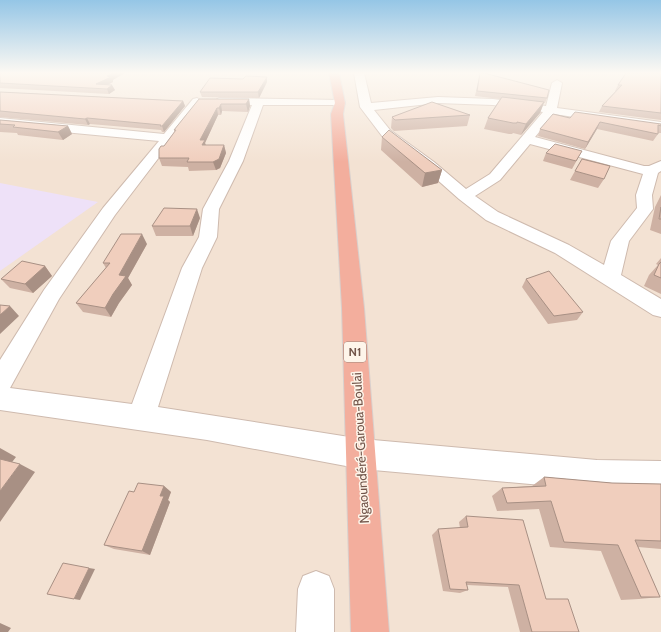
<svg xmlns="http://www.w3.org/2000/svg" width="661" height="632" viewBox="0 0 661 632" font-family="Cabin,sans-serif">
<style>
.residential{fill:#f3e2d3}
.education{fill:#eee1f8}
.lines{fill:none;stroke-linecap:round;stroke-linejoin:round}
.minor-casing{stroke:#cebaae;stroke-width:2}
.highway-casing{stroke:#d8d0cd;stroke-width:2}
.minor{fill:#fff;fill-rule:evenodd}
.highway{fill:#f3ae9d;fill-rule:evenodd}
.wall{fill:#ceb1a3}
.shaded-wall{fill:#a89084}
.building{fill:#f0cebd;stroke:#a89084}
.labels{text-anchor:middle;stroke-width:3;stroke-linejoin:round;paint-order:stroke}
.shield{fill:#fef5ea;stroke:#9d867b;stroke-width:1}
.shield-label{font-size:12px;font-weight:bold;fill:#73564b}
.street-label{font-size:13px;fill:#73564b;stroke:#fef5ea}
</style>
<rect width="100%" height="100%" fill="#fbf1e4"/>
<path class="residential" d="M0,73H661V632H0Z"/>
<path class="education" d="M0,183L98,202L0,271Z"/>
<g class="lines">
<defs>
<path id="minor" d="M354,73H364L371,103L438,97L493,99L546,106L552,83L557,80L562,83L557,108L661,122V130L554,114L535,137L644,166H649L661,161V171L658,173L652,195L653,209L629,241L621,275L661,299V317L653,315L555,253L486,220L459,199L424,168L382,136L360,107ZM438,103L493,105L543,112L490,174L466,189L434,162L390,130L374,110ZM530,144L643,174L636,195L637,208L611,241L604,265L569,245L498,212L475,196L500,180Z
M197,98L202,101L115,215L59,299L10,388L132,404L182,268L199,237L203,209L229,161L252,105L219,104L214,101L219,98L340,100L344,101L345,103L344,105H263L243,161L219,209L217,237L202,268L158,407L362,439L597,460L661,461V491L597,490L362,469L207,440L0,410V360L44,290L103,208L159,141L0,126V118L164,134L193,99Z
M316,571L329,576L334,589V632H296L298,589L303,576Z"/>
<path id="highway" d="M329,73H339L345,103L343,114L364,308L389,632H351L342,308L331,114L335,103Z"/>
</defs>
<use href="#minor" class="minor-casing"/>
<use href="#highway" class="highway-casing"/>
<use href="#minor" class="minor"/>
<use href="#highway" class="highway"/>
</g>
<path class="wall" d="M0,73L113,80V82L108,85L115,90L109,94L0,88Z
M480,73L547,98L545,103H544L540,113L521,135L513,133L512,134H509L484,129L488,118L500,99L475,96Z
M661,74V120L599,112L602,106L616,91H615L618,85Z
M267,82L259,98L202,97L200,92Z
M0,92L183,101L185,106L164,132H162L161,130L90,124L88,125L0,117Z
M199,99H249L250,106L248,112L222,111L221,115H218L205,143L206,145H224L226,153L220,168L216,170L189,171L188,167L162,166L159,158L164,146L174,132V130Z
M470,115L467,126L394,131L391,128L392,117Z
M570,118L661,124V133H658V134L653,141L597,129L585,149L538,136L540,129Z
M0,120L68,126L72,134L63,140L18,135L17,133L0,132Z
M382,137L442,170L438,183L422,187L381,150Z
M582,151L572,169L543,161L546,153Z
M575,171L604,179L598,188L570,180Z
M661,195V234L650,230L655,207Z
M200,218L193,236H156L152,226Z
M147,244L128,278L132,285L119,303L111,317L83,312L76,303L106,268L103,263Z
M661,258V294L644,286L649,275L658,265L656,264Z
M45,266L52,276L33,293L10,288L1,279Z
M526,279L583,312L577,320L548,324L522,287Z
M544,477L612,483L661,484V549L638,547L660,597L639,599L621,600L601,551L550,547L539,509L497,511L492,496L502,488L532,486Z
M164,486L171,492L168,500L170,502L150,555L114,549L104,545L134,492Z
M466,516L546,599L579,632H520L508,587L467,585L468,590L460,593L443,591L432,535L438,529L460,528L459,522Z"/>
<path class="shaded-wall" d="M113,73H125L113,80V82L100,88L96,84L107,76Z
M267,77V82L259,98L258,92Z
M112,85L115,90L109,94L107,89Z
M249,99L250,106L248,112L246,104Z
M183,101L185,106L164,132L162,126Z
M544,102L540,113L521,135L526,124Z
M221,104L222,111L221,115L219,108Z
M217,108L218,115L205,143L207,149L204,153L200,140Z
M87,118L90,124L88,125L85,119Z
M600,122L597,129L585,149L588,142Z
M68,126L72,134L63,140L58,132Z
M224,145L226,153L220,168L216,170L213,162Z
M442,170L438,183L422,187L425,173Z
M197,209L200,218L193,236L190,226Z
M142,234L147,244L128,278L132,285L119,303L111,317L105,308L119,275Z
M45,266L52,276L33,293L25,284Z
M10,306L19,316L0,334V315Z
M0,448L16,457L9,466L0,461Z
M20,464L35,472L0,522V491Z
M164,486L171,492L168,500L170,502L150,555L142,551L160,496Z
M89,568L95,569L80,600L74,599Z
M0,623L11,628L8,632H0Z"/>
<path class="building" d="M0,73H113L107,76L111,77L96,84L112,85L107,89L0,83Z
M480,73H484L549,90L547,98L477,91Z
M626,73H656L661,74V113L602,106L622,85H618Z
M246,76L267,77L258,92H200L210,78L243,79Z
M0,92L183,101L162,126H160L161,125L87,118L85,119L0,111Z
M502,97L544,102L526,124L517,122V123H513L488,118Z
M199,99H249L246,104H221L219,108H217L200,140H205L202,145H224L219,159L213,162H187L189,158H159V149L161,146H164L176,130H174Z
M432,102L470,115L395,120L392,117Z
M575,112L661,124V126L658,125V134L600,122L588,142L540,129L553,114L570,118Z
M0,120L68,126L58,132L13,127L15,125L0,124Z
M389,130L442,170L425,173L382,137Z
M555,144L582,151L576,161L546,153Z
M582,159L610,166L604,179L575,171Z
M661,207V219H659Z
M164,208L197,209L190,226H152Z
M121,234H142L119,275L126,276L113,294L105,308L76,303L110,263H103Z
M22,261L45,266L25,284L1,279Z
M661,262V278L654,275L659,264Z
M549,271L583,312L554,316L526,279Z
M0,305L10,306L0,315Z
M0,459L20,464L0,491Z
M544,477L612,483L661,484V541L635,540L660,597H641L618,545L564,542L551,501L507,503L502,488L546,486Z
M138,483L164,486L160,496H164L142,551L104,545L129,491L134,492Z
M466,516L523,520L546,599H568L579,632H532L519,585L466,582L468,590L450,589L438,529L468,527Z
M63,563L89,568L74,599L47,594Z"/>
<linearGradient id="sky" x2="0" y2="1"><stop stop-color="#95c6e6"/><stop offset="0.45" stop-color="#fdf9f3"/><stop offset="1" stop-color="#fdf9f3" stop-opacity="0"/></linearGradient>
<rect width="661" height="162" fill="url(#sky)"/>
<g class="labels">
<rect class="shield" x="344" y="342" width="22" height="20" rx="3"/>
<g class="shield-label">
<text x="355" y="356">N1</text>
</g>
<g class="street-label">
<text transform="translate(360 448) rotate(-93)" y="5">Ngaoundéré-Garoua-Boulai</text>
</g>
</g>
</svg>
